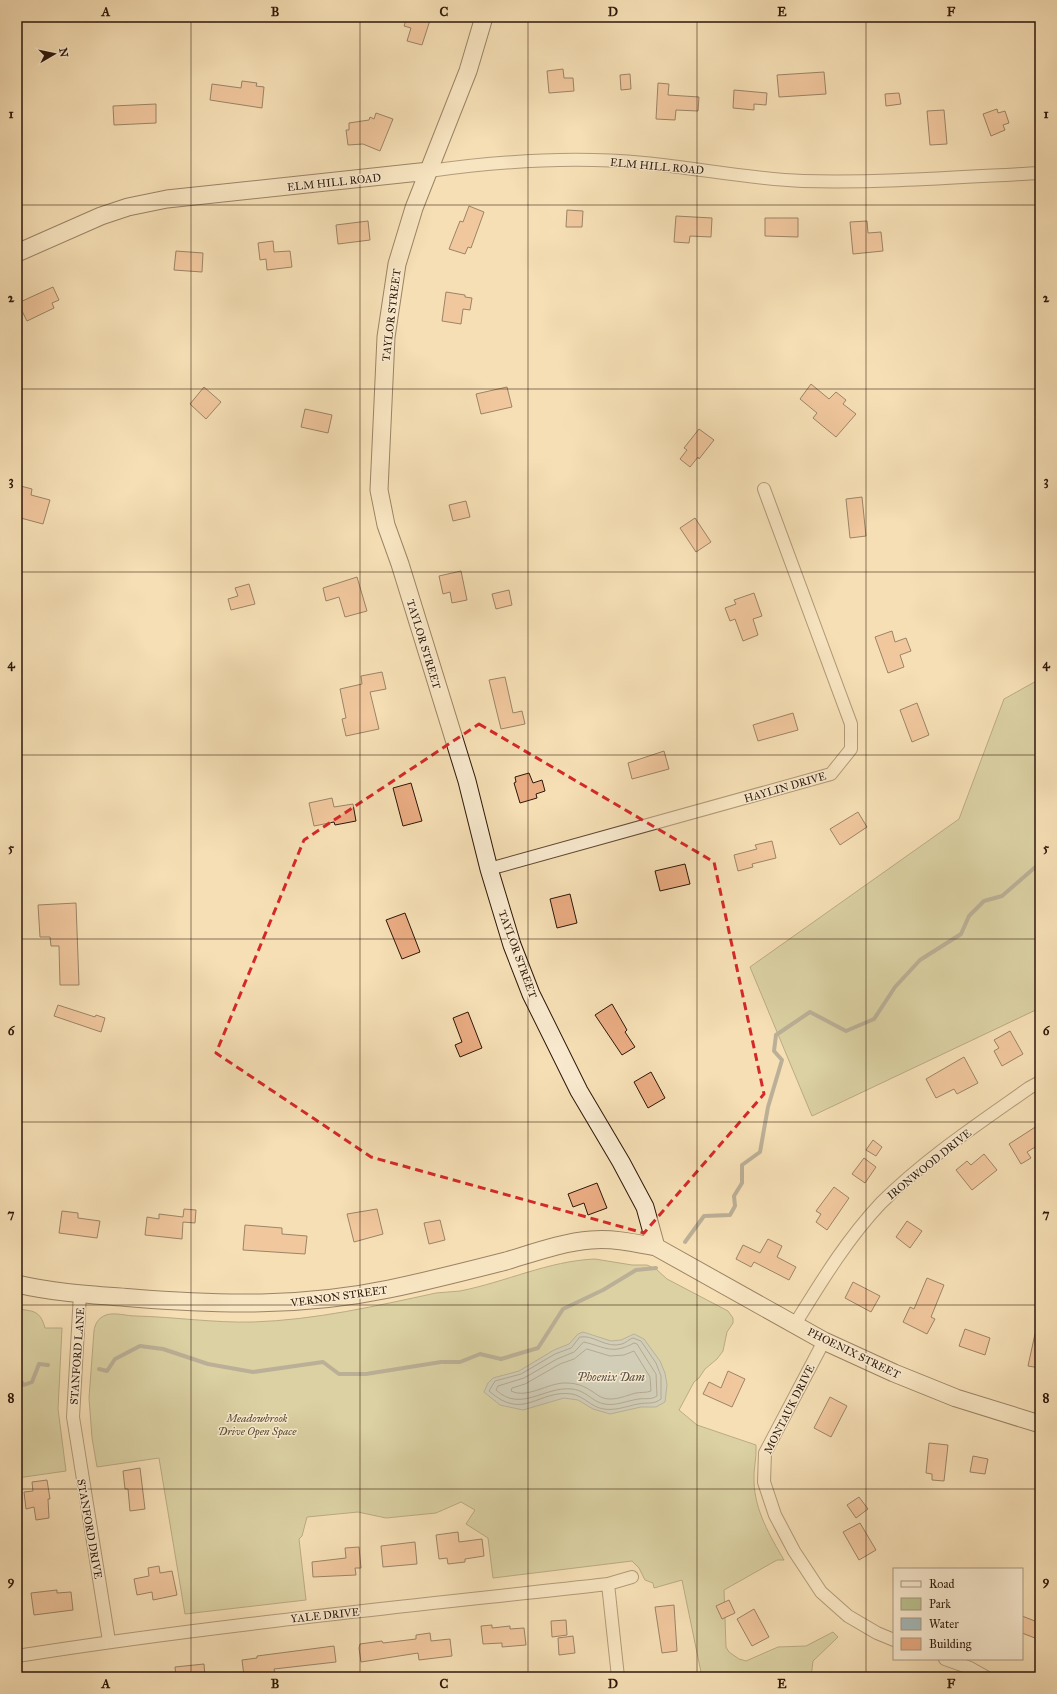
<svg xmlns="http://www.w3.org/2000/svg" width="1057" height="1694" viewBox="0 0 1057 1694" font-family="'IM FELL Great Primer',serif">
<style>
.green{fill:#bac28f;stroke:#746c4c}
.water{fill:#a4b9ba;stroke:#747873}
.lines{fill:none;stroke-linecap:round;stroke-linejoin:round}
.shore{stroke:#686862;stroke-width:1}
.stream{stroke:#747873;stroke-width:4}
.building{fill:#eaac83;stroke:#2d1709}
.street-casing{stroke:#5f4934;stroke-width:14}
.secondary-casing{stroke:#2d1709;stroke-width:19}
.street{stroke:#f9eacf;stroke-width:12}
.secondary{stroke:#f9eacf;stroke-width:17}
.marked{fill:none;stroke:#d62828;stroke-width:3;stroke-dasharray:8 5;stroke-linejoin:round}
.grid{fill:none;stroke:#2d1709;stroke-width:1;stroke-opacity:0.55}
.labels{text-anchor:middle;stroke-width:3;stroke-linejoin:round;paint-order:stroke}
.street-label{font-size:11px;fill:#2d1709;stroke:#f9eacf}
.park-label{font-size:11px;font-style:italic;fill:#574a31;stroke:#f9eacf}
.water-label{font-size:12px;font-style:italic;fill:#575047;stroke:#f9eacf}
.neatline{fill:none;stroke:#2d1709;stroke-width:1.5}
.grid-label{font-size:13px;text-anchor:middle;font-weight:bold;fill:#2d1709}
</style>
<rect width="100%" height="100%" fill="#f6dfb5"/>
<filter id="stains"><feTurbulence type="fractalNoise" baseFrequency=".005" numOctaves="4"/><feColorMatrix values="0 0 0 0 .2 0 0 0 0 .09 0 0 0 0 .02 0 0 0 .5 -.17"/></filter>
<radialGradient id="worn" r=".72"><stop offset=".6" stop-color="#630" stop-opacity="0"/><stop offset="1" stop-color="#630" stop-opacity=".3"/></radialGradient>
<path class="green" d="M1040,679V1008L812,1116L750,967L959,819L1004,699Z
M595,1259L632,1265H647L656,1269L667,1279L728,1311L733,1318V1323L727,1332L723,1351L717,1359L705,1369L699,1378L694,1382L679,1410L697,1425L756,1445C757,1458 753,1470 754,1482C755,1511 770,1536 784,1560H777L724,1590L726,1647L729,1652L739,1659L746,1661L778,1647L806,1646L833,1632L838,1637L813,1661L811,1677H702L682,1580L654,1588L653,1583L645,1580L639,1568L632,1561L493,1578L488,1538L466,1524L475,1510L461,1502L436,1513L386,1518L358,1512L307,1517L302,1536L299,1539L306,1600L185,1614L159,1458L97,1467L92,1438L89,1398L94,1331C95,1324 98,1318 106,1315C115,1312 126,1316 136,1316C175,1317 214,1323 253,1322C315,1320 376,1306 436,1293C444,1292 452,1292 460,1291C506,1282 548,1261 595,1259Z
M17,1309C33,1311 40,1310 45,1328H62L58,1409L66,1471L17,1478Z"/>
<path class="water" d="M583,1332L611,1341L621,1340L634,1334L644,1339L660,1361L665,1373L667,1385L665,1402L656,1407H641L610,1414L593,1409L578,1400L564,1398L523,1410L500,1405L484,1392L488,1383L493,1378L519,1371L554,1350L569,1344L578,1334Z"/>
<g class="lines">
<path class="shore" d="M580,1337C593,1334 606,1349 622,1344C626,1343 629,1339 633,1338L641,1341L656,1363L661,1376V1399C653,1405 647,1402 638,1404C623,1407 608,1414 593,1405C586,1401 581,1396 572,1394C538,1389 524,1422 489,1391L495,1381L521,1374L555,1354L571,1348Z
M584,1342C605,1347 612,1355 634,1343L637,1344L656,1374L657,1396C651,1400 645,1398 639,1399C624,1401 611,1409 596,1401C588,1396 582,1390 572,1389C544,1386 521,1413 496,1390L498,1386L524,1378L557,1359L574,1352Z
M587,1349L610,1356L624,1355L634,1351L650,1377L651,1391C646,1393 641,1392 636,1393C624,1396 611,1403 599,1396C587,1388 581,1383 565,1383C547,1383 528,1399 511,1391L512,1388L525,1384L560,1364L574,1359Z"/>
<path class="stream" d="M685,1242L704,1216L730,1215L735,1206L734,1196L742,1183V1165L760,1152L768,1107L782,1060L774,1051L776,1035L810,1012L846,1031L874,1019L895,987L920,960L961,934L969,916L984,901L1002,896L1040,863
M99,1369L107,1371L115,1359L140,1346L163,1349L208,1364L253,1372L323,1362L339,1374H366L441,1362H460L480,1354L501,1359L538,1348L563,1309L603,1290L636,1270L656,1268
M17,1377L24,1385L32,1382L39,1364L48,1365"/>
</g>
<path class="building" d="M407,17H431L422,45L407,41L411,28L404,26Z
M563,69L564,78H573L574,91L549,93L547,71Z
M824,72L826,94L779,97L777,75Z
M630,74L631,89L621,90L620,75Z
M242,81L257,83L256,86L264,87L262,108L210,100L212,84L241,88Z
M658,83L669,84L668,95L699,97L698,111L676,110L675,120L656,119Z
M734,90L767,93L766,105L754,104V110L733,108Z
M899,93L901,104L886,106L885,94Z
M156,104V123L114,125L113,106Z
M997,109L998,113L1005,111L1009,123L1003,125L1005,130L991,136L983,114Z
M944,110L947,144L930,145L927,111Z
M376,113L393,119L380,151L363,144L348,145L346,130H349V123L369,120L370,117L374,119Z
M469,206L484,212L471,248L468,247L465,254L449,249L460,221L463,222Z
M567,210L583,211L582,227H566Z
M676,216L712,218L711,237L690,236L689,243L674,242Z
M765,218H798V237L765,236Z
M368,221L370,240L338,244L336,225Z
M867,221L868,233L881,232L883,251L853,254L850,222Z
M273,241L274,252L290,251L292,267L267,270L266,259L260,260L258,243Z
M176,251L203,253L202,272L174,270Z
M53,287L59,300L52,303L54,308L27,321L18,303Z
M446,292L465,295V297L472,298L470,310L463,309L461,324L442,321Z
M811,384L829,399L836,392L846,400L843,404L856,414L836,437L813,418L817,413L800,399Z
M204,387L221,402L206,419L190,404Z
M507,387L512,407L481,414L476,394Z
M305,409L332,415L328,433L301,427Z
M699,429L714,440L699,459L698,457L690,467L680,459L687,450L684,448Z
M17,485L32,489L31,495L50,500L43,524L17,517Z
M862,497L866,536L850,538L846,499Z
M466,501L470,517L453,521L449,505Z
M695,518L711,542L696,552L680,528Z
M461,571L467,600L452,603L450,592L443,594L439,576Z
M357,577L367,611L345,617L339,597L326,601L323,588Z
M249,584L255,604L231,610L228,599L238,596L235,588Z
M509,590L512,605L496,609L492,594Z
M754,593L762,616L753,619L758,635L743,641L735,619L730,621L725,608L736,604L734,600Z
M892,631L895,642L906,638L911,651L900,655L904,667L888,673L875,637Z
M382,672L386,689L370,692L379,729L346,736L342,719L346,718L340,689L362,684L361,676Z
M505,677L513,713L522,711L525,724L501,729L489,680Z
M917,703L929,735L912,742L900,710Z
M793,713L798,730L758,741L753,725Z
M664,751L669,769L632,779L628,763Z
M529,773L533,783L542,780L545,791L536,794L537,798L520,803L514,783L516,782L515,777Z
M411,783L422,821L403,826L393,788Z
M332,798L334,807L353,804L356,821L335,825L334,822L314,826L309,803Z
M858,812L867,827L840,845L830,829Z
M772,841L776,858L752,864L753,867L738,871L734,855L757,849L755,845Z
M685,864L690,884L660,891L655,871Z
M570,894L577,923L557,928L550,899Z
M76,903L79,985H60L59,946H51L50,937H40L38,905Z
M405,913L420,952L402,959L386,920Z
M612,1004L627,1030L625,1032L635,1047L622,1055L595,1015Z
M58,1005L95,1017L96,1015L105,1018L101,1032L54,1016Z
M468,1012L482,1048L460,1057L455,1045L462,1042L453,1018Z
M1010,1031L1023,1054L1002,1066L994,1051L999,1048L994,1040Z
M964,1057L978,1083L957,1094L954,1089L936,1098L926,1079Z
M651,1072L665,1098L648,1108L634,1082Z
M1040,1124V1144L1027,1152L1031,1158L1021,1164L1009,1144Z
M873,1140L882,1147L876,1156L866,1150Z
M984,1154L997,1170L972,1190L956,1170L967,1161L971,1165Z
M864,1158L876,1167L865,1183L852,1174Z
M597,1183L607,1208L588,1215L584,1203L573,1207L568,1194Z
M834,1187L849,1198L827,1230L816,1222L821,1214L816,1211Z
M184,1209L196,1210L195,1223L183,1222L182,1239L145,1235L147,1217L159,1219V1214L183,1217Z
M377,1209L383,1234L354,1242L347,1214Z
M62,1211L78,1213V1218L100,1221L97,1238L59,1233Z
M440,1220L445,1240L429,1244L424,1223Z
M907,1221L922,1231L910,1248L896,1237Z
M245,1225L282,1228V1234L307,1236L305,1254L243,1250Z
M768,1239L782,1246L777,1257L796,1267L789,1280L754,1262L751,1267L736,1259L743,1245L760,1253Z
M927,1278L944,1285L931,1317L935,1319L927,1334L903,1322L910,1307L914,1309Z
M853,1282L880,1296L871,1312L845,1298Z
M965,1329L990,1338L985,1355L959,1346Z
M1035,1334H1040V1368L1028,1366Z
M728,1371L745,1379L732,1407L703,1394L709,1382L721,1388Z
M830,1397L847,1406L831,1437L814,1428Z
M929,1443L948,1445L944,1481L932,1480V1474L926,1473Z
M973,1456L988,1459L985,1474L970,1472Z
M140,1468L145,1509L130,1511L128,1489H125L123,1471Z
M47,1480L50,1499H48L49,1518L36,1520L34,1507L26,1509L24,1492L33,1491L32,1482Z
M859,1497L868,1509L856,1518L847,1505Z
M860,1523L876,1550L859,1560L843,1532Z
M458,1532L459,1542L482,1539L484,1556L465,1559V1562L448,1564L447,1558L439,1559L436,1535Z
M415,1542L417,1564L383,1567L381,1546Z
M359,1547L361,1568H355L356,1575L313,1577L312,1562L346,1558L345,1548Z
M159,1566L160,1573L172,1571L177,1595L153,1600L152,1592L137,1595L134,1579L149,1576L148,1568Z
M57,1590V1593L71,1592L73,1610L34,1615L31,1593Z
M729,1600L735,1613L722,1619L716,1606Z
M674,1605L677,1651L662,1653L655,1607Z
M754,1609L769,1637L752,1646L737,1619Z
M1022,1616L1040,1623V1640L1022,1633Z
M566,1620L567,1635L552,1637L551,1621Z
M492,1625V1628L510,1626V1629L524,1628L526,1645L502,1647V1643L483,1644L481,1626Z
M430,1633L431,1641L450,1639L452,1656L419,1660L418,1653L361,1662L359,1648L360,1644L382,1641L383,1643L416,1639V1635Z
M573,1636L575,1653L559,1655L558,1638Z
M334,1646L336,1662L274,1669L275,1673L244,1676L242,1660L257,1658V1656Z
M204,1664L205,1677H176L175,1667Z"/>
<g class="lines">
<defs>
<path id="street" d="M429,171C500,161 572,156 644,163C697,168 750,179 803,181C882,183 961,177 1040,173
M489,869L831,774L851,749V724L764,489
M80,1294L73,1417L109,1641
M795,1324C821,1282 847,1239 881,1203C925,1159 978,1124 1029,1088L1040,1082
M824,1341L765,1453L764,1482L775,1515L794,1551L821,1592L848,1616L877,1633L894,1640
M608,1584L618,1677
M17,1656C213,1625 411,1606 608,1584L632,1577
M945,1659L970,1668L986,1677"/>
<path id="secondary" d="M484,17L468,71L414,208L397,264L386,337L379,490L386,525L400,564L467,781L489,869L512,945L531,994L579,1091L621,1162L645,1207L656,1247
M17,253L101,216L128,207L167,199L429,171
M17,1284C55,1293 95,1295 133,1298C220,1305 303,1307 389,1289C428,1281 467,1271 506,1261C533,1253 563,1242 591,1240C613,1238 635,1243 656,1247L824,1341L894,1373L956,1398L1040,1424"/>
</defs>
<use href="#street" class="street-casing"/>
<use href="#secondary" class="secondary-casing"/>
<use href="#street" class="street"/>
<use href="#secondary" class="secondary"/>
</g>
<path d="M0 0H1057V1694H0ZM479,724L714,862L764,1094L644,1233L371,1157L216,1053L304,840Z" fill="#f6dfb5" fill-opacity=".55" fill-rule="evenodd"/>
<path class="marked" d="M479,724L714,862L764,1094L644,1233L371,1157L216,1053L304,840Z"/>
<path class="grid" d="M191,17V1677M360,17V1677M528,17V1677M697,17V1677M866,17V1677M17,205H1040M17,389H1040M17,572H1040M17,755H1040M17,939H1040M17,1122H1040M17,1305H1040M17,1489H1040"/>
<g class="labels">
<g class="street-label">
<text transform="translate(657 166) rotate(5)" y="4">ELM HILL ROAD</text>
<text transform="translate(334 182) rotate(-6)" y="4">ELM HILL ROAD</text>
<text transform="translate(391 315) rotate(-83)" y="4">TAYLOR STREET</text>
<text transform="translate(424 644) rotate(73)" y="4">TAYLOR STREET</text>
<text transform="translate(785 787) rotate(-16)" y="4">HAYLIN DRIVE</text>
<text transform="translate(518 954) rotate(70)" y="4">TAYLOR STREET</text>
<text transform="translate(929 1164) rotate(-39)" y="4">IRONWOOD DRIVE</text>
<text transform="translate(339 1296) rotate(-8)" y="4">VERNON STREET</text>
<text transform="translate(854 1353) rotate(26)" y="4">PHOENIX STREET</text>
<text transform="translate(77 1356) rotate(-86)" y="4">STANFORD LANE</text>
<text transform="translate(789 1409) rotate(-63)" y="4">MONTAUK DRIVE</text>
<text transform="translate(90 1529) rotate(80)" y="4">STANFORD DRIVE</text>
<text transform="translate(325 1615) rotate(-6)" y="4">YALE DRIVE</text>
</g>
<g class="park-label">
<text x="257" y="1422">Meadowbrook<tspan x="257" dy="13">Drive Open Space</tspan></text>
</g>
<g class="water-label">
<text x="611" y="1381">Phoenix Dam</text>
</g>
</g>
<rect width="1057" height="1694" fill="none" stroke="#f6dfb5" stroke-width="44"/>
<rect x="893" y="1568" width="130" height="92" fill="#f9eacf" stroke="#a79680"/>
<rect x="901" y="1581" width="20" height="6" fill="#f9eacf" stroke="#a79680"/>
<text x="929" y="1588" font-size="12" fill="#2d1709">Road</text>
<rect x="901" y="1598" width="20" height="12" fill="#bac28f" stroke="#a79680"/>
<text x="929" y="1608" font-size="12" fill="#2d1709">Park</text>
<rect x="901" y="1618" width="20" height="12" fill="#a4b9ba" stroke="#a79680"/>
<text x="929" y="1628" font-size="12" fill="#2d1709">Water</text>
<rect x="901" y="1638" width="20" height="12" fill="#eaac83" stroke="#a79680"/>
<text x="929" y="1648" font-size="12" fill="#2d1709">Building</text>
<g transform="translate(54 54) rotate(81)" stroke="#f9eacf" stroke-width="3" paint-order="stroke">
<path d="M0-3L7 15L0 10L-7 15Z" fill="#2d1709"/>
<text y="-6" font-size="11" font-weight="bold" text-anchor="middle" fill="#2d1709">N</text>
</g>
<rect x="22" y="22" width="1013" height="1650" class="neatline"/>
<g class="grid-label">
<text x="106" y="16">A</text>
<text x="275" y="16">B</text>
<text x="444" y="16">C</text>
<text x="613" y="16">D</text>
<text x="782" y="16">E</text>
<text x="951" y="16">F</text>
<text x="11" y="118">1</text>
<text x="1046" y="118">1</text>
<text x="11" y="302">2</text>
<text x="1046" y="302">2</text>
<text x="11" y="485">3</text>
<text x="1046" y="485">3</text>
<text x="11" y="668">4</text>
<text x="1046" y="668">4</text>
<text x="11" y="852">5</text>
<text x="1046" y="852">5</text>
<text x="11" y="1035">6</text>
<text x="1046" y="1035">6</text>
<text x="11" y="1218">7</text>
<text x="1046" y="1218">7</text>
<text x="11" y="1402">8</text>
<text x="1046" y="1402">8</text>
<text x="11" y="1585">9</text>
<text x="1046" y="1585">9</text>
<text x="106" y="1688">A</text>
<text x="275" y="1688">B</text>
<text x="444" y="1688">C</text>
<text x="613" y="1688">D</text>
<text x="782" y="1688">E</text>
<text x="951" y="1688">F</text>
</g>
<rect width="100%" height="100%" filter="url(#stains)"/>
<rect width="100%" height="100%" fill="url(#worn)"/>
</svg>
